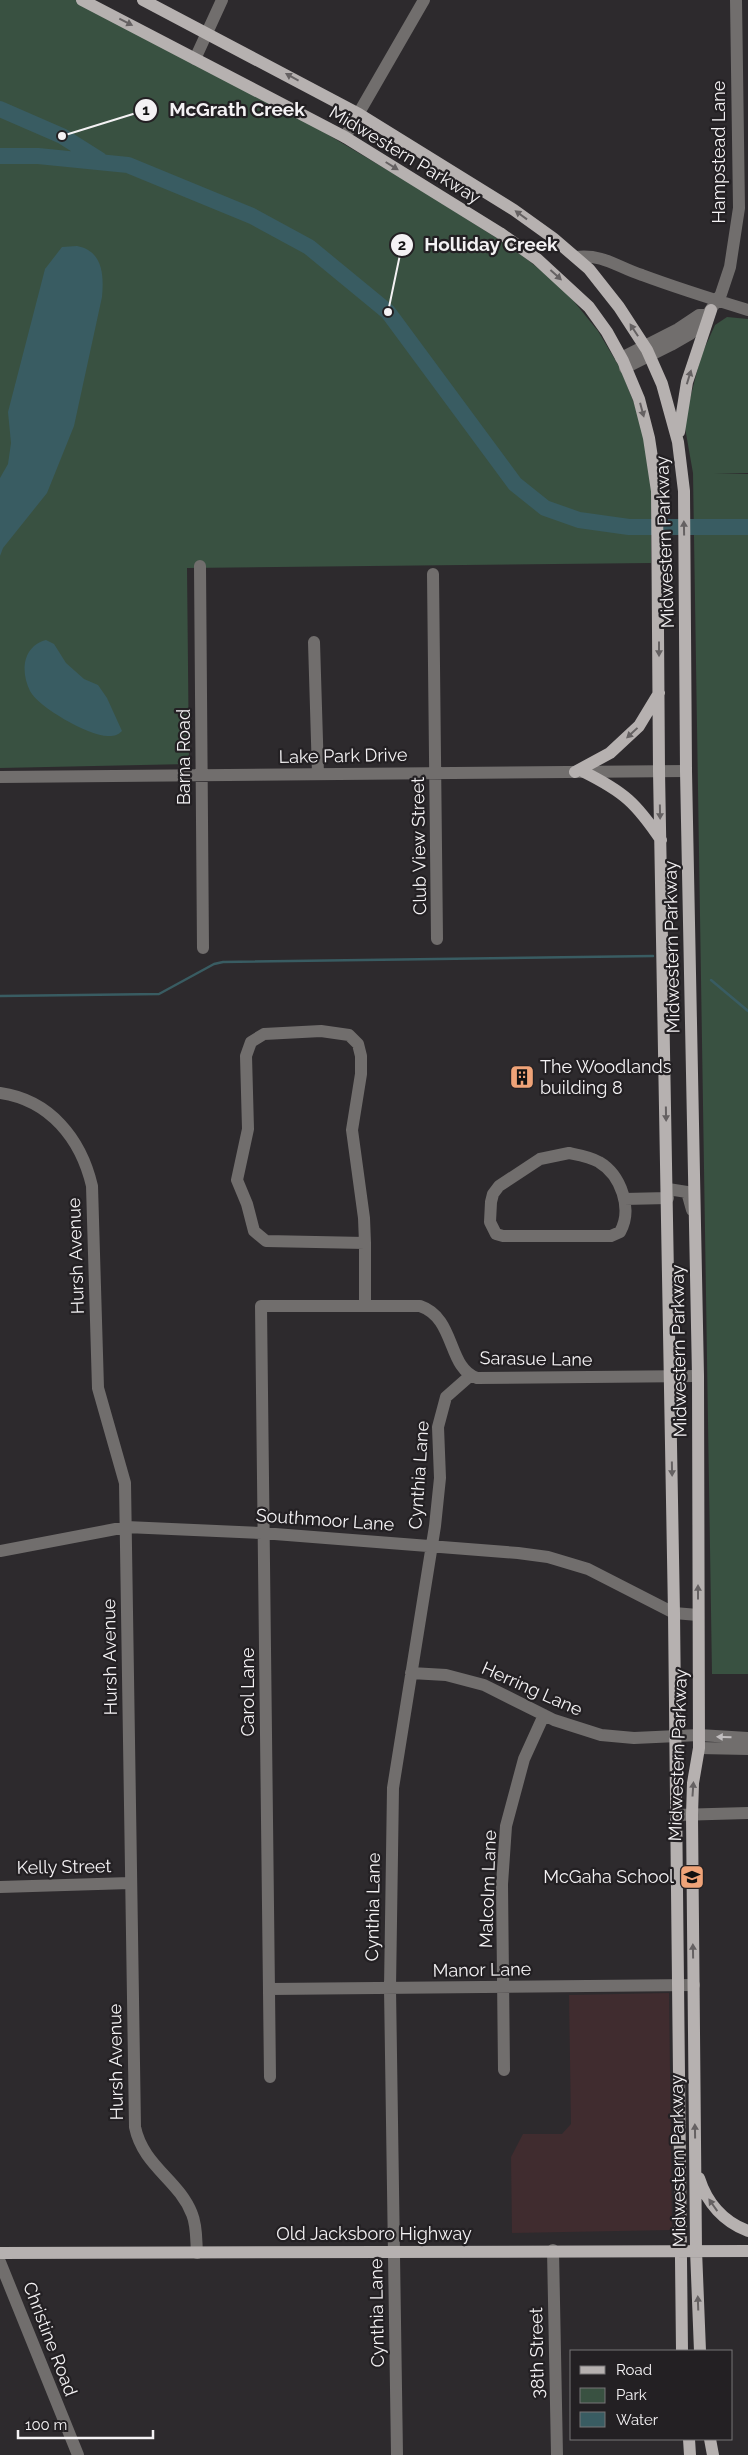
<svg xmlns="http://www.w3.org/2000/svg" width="748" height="2455" viewBox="0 0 748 2455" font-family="Raleway,sans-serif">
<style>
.commercial{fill:#402c2f}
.green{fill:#395141}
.water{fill:#395c62}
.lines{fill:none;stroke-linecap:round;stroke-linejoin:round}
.stream{stroke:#395c62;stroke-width:2.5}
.river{stroke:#395c62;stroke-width:16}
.minor{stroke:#716e6d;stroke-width:12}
.major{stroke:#b6b1b0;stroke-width:12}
.oneway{fill:#656162}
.oneway2{fill:#c0bdbe}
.labels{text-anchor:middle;stroke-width:4.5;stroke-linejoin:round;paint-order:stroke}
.street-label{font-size:18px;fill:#f4f2f4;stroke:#232023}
.poi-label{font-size:18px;fill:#f4f2f4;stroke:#232023;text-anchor:start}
.leader{fill:none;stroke:#f4f2f4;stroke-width:2}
.callout-dot{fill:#f4f2f4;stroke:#232023;stroke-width:2}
.mark-label{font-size:15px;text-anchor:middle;font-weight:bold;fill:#111}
.callout-label{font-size:19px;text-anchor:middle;font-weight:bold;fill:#f4f2f4;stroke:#232023;stroke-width:4.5;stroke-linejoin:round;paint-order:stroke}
</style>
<rect width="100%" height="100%" fill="#2d2a2d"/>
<path class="commercial" d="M669,1993L672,2230L512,2233L511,2157L523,2134H562L571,2124L569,1995Z"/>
<path class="green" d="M0,0H76L310,124L421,190L514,249L563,288L598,331L620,368L634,403L645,440L651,479V563L187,568L189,764L0,768Z
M727,317L748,319V473H714L748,474V1674H712L693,473L684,422L701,356L715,325Z"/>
<path class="water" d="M77,246C103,251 104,275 102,297L74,426L47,493L3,548L0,556V478L8,464L11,443L8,412L45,269L62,247Z
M46,640L54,644L66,663L84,679L98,685L107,698L122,731C118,735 115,736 109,736C90,737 38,707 30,691C20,671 23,646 46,640Z"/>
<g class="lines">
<path class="stream" d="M711,980L748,1011
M0,996L159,994L214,964L223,962L653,956"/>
<path class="river" d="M0,109L62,136L100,160
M0,156H38L128,165L252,216L309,247L388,312L515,484L545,508L579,520L629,527H748"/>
<path class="minor" d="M195,59L222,0
M345,137L424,0
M576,257C604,254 617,267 642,275C677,288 712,299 748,310
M621,358L678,329L699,315H706
M625,368L671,345L690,334L702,323L721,294L730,267L739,208L736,0
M200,566L203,948
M433,574L437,939
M314,642L318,774
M0,777L686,771
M321,1031L349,1035L358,1044L361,1056V1074L352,1130L364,1218L365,1243L266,1241L254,1231L247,1204L237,1180L248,1129L246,1056L251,1042L264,1034Z
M0,1093C50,1100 81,1139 92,1186L98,1388L125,1483L135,2127C143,2166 179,2180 192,2214C197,2226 196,2240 197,2253
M569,1153C579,1155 591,1157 599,1162C621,1175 633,1209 620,1232L611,1236H503L496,1234L490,1222L491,1202L493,1194L499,1186L540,1159Z
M668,1189L687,1192L692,1210
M624,1199L668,1198
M365,1243V1306
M0,1551L126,1527L262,1533L518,1553L548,1557L588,1569L674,1613L698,1615
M411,1673L446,1675L484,1685L554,1720L601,1735L634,1738L699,1735L748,1738
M699,1748L748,1749
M676,1815L748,1813
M0,1887L130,1883
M270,1989L694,1985
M504,2070L502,1884L506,1826L524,1759L544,1715
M270,2077L261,1306H420C456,1318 447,1368 477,1378L698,1376
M553,2250L557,2455
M0,2262L78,2455
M397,2455L390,1988L393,1788L435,1526L440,1478L438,1427L446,1397L471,1375"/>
<path class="major" d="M82,0L345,137L500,233L537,259L589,307L607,332L623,361L639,399L649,438L657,491L659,771L674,1613L682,2351
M143,0L359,114L514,210L553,238L589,269L619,307L647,350L662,384L678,442L684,491L686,771L698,1376L699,1748L693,1783L692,1815L696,2250L700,2351
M679,432L687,382L711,310
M575,772L610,753L639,726L659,693
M584,772C624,792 636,803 661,840
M699,2178C707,2203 724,2222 748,2231
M0,2253L748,2251
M689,2439L690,2455
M710,2439L713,2455"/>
</g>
<defs><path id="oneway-solid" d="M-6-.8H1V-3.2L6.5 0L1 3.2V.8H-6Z" transform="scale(1.25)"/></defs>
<g class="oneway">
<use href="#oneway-solid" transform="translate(126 22) rotate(27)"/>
<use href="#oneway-solid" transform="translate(292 77) rotate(-151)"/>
<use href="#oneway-solid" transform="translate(392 166) rotate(32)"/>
<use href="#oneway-solid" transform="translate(521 215) rotate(-144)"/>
<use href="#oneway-solid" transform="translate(556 275) rotate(42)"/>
<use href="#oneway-solid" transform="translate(634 330) rotate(-123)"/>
<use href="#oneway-solid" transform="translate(689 377) rotate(-73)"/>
<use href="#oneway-solid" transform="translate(642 410) rotate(75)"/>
<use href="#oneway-solid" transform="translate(684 528) rotate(-91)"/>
<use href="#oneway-solid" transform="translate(659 649) rotate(90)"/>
<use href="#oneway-solid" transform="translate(632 733) rotate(137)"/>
<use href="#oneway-solid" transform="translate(660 812) rotate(89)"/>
<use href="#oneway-solid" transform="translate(666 1114) rotate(89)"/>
<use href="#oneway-solid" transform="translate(672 1469) rotate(89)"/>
<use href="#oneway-solid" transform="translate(698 1592) rotate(-90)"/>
<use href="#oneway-solid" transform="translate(693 1789) rotate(-86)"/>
<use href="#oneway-solid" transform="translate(693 1951) rotate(-91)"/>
<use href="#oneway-solid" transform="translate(695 2131) rotate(-91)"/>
<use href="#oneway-solid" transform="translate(713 2205) rotate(-125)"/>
<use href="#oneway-solid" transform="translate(698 2303) rotate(-92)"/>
</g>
<use class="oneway2" href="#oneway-solid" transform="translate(724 1737) rotate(-178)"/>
<defs>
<symbol id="building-square" viewBox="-11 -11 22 22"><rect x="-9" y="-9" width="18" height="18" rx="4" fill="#efa378" stroke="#232023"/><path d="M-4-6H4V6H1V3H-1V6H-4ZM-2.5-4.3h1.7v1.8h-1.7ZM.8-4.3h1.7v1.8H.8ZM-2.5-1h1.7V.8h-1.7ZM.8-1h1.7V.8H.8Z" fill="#111"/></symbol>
<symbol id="school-square" viewBox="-11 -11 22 22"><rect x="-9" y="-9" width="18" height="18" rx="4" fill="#efa378" stroke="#232023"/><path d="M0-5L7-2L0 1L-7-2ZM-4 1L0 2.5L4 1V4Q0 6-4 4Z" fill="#111"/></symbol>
</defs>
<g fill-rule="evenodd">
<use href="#building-square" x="508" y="1063" width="28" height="28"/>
<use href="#school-square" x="678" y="1863" width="28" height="28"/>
</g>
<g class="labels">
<g class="street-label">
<text transform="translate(719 152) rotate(-90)" y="6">Hampstead Lane</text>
<text transform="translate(405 155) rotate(31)" y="6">Midwestern Parkway</text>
<text transform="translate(665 542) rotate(-92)" y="6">Midwestern Parkway</text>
<text transform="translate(343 756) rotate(-1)" y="6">Lake Park Drive</text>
<text transform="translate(184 757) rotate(-90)" y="6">Barna Road</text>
<text transform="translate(419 846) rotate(-91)" y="6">Club View Street</text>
<text transform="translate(672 947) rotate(-91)" y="6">Midwestern Parkway</text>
<text transform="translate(76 1256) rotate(-92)" y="6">Hursh Avenue</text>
<text transform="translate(679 1351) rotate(-91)" y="6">Midwestern Parkway</text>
<text transform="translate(536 1359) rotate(1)" y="6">Sarasue Lane</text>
<text transform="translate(419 1475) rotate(-86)" y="6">Cynthia Lane</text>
<text transform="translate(325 1520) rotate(4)" y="6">Southmoor Lane</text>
<text transform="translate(110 1657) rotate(-91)" y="6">Hursh Avenue</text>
<text transform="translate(532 1689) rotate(24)" y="6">Herring Lane</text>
<text transform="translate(248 1692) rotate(-90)" y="6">Carol Lane</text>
<text transform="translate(678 1755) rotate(-88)" y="6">Midwestern Parkway</text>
<text transform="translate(64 1867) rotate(-1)" y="6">Kelly Street</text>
<text transform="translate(488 1889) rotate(-88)" y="6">Malcolm Lane</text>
<text transform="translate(373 1907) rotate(-89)" y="6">Cynthia Lane</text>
<text transform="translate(482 1970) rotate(-1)" y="6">Manor Lane</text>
<text transform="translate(116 2062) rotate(-91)" y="6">Hursh Avenue</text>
<text transform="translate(678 2161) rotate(-91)" y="6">Midwestern Parkway</text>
<text x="374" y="2240">Old Jacksboro Highway</text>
<text transform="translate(377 2313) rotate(-91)" y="6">Cynthia Lane</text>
<text transform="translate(50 2339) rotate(69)" y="6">Christine Road</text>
<text transform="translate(537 2353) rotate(-91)" y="6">38th Street</text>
</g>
<g class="poi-label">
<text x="540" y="1073">The Woodlands<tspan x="540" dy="21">building 8</tspan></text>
<text x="674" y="1883" text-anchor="end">McGaha School</text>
</g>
</g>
<path class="leader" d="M62 136L146 110M388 312L402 245"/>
<g class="callout-dot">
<circle cx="62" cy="136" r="5"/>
<circle cx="388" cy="312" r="5"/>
<circle cx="146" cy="110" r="12"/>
<circle cx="402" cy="245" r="12"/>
</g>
<g class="mark-label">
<text x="146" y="115">1</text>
<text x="402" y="250">2</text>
</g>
<g class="callout-label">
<text x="237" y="116">McGrath Creek</text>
<text x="491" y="251">Holliday Creek</text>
</g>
<rect x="570" y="2350" width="162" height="90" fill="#232023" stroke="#777477"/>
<rect x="580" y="2366" width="25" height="8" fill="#b6b1b0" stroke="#777477"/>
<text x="616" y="2375" font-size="15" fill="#f4f2f4">Road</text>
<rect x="580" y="2388" width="25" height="15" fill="#395141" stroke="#777477"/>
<text x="616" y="2400" font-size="15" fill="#f4f2f4">Park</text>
<rect x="580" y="2412" width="25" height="15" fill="#395c62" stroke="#777477"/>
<text x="616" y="2425" font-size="15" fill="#f4f2f4">Water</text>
<path d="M18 2430v8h135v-8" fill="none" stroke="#f4f2f4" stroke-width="2.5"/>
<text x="25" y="2430" font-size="15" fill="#f4f2f4" stroke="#232023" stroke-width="4" paint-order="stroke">100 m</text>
</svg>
